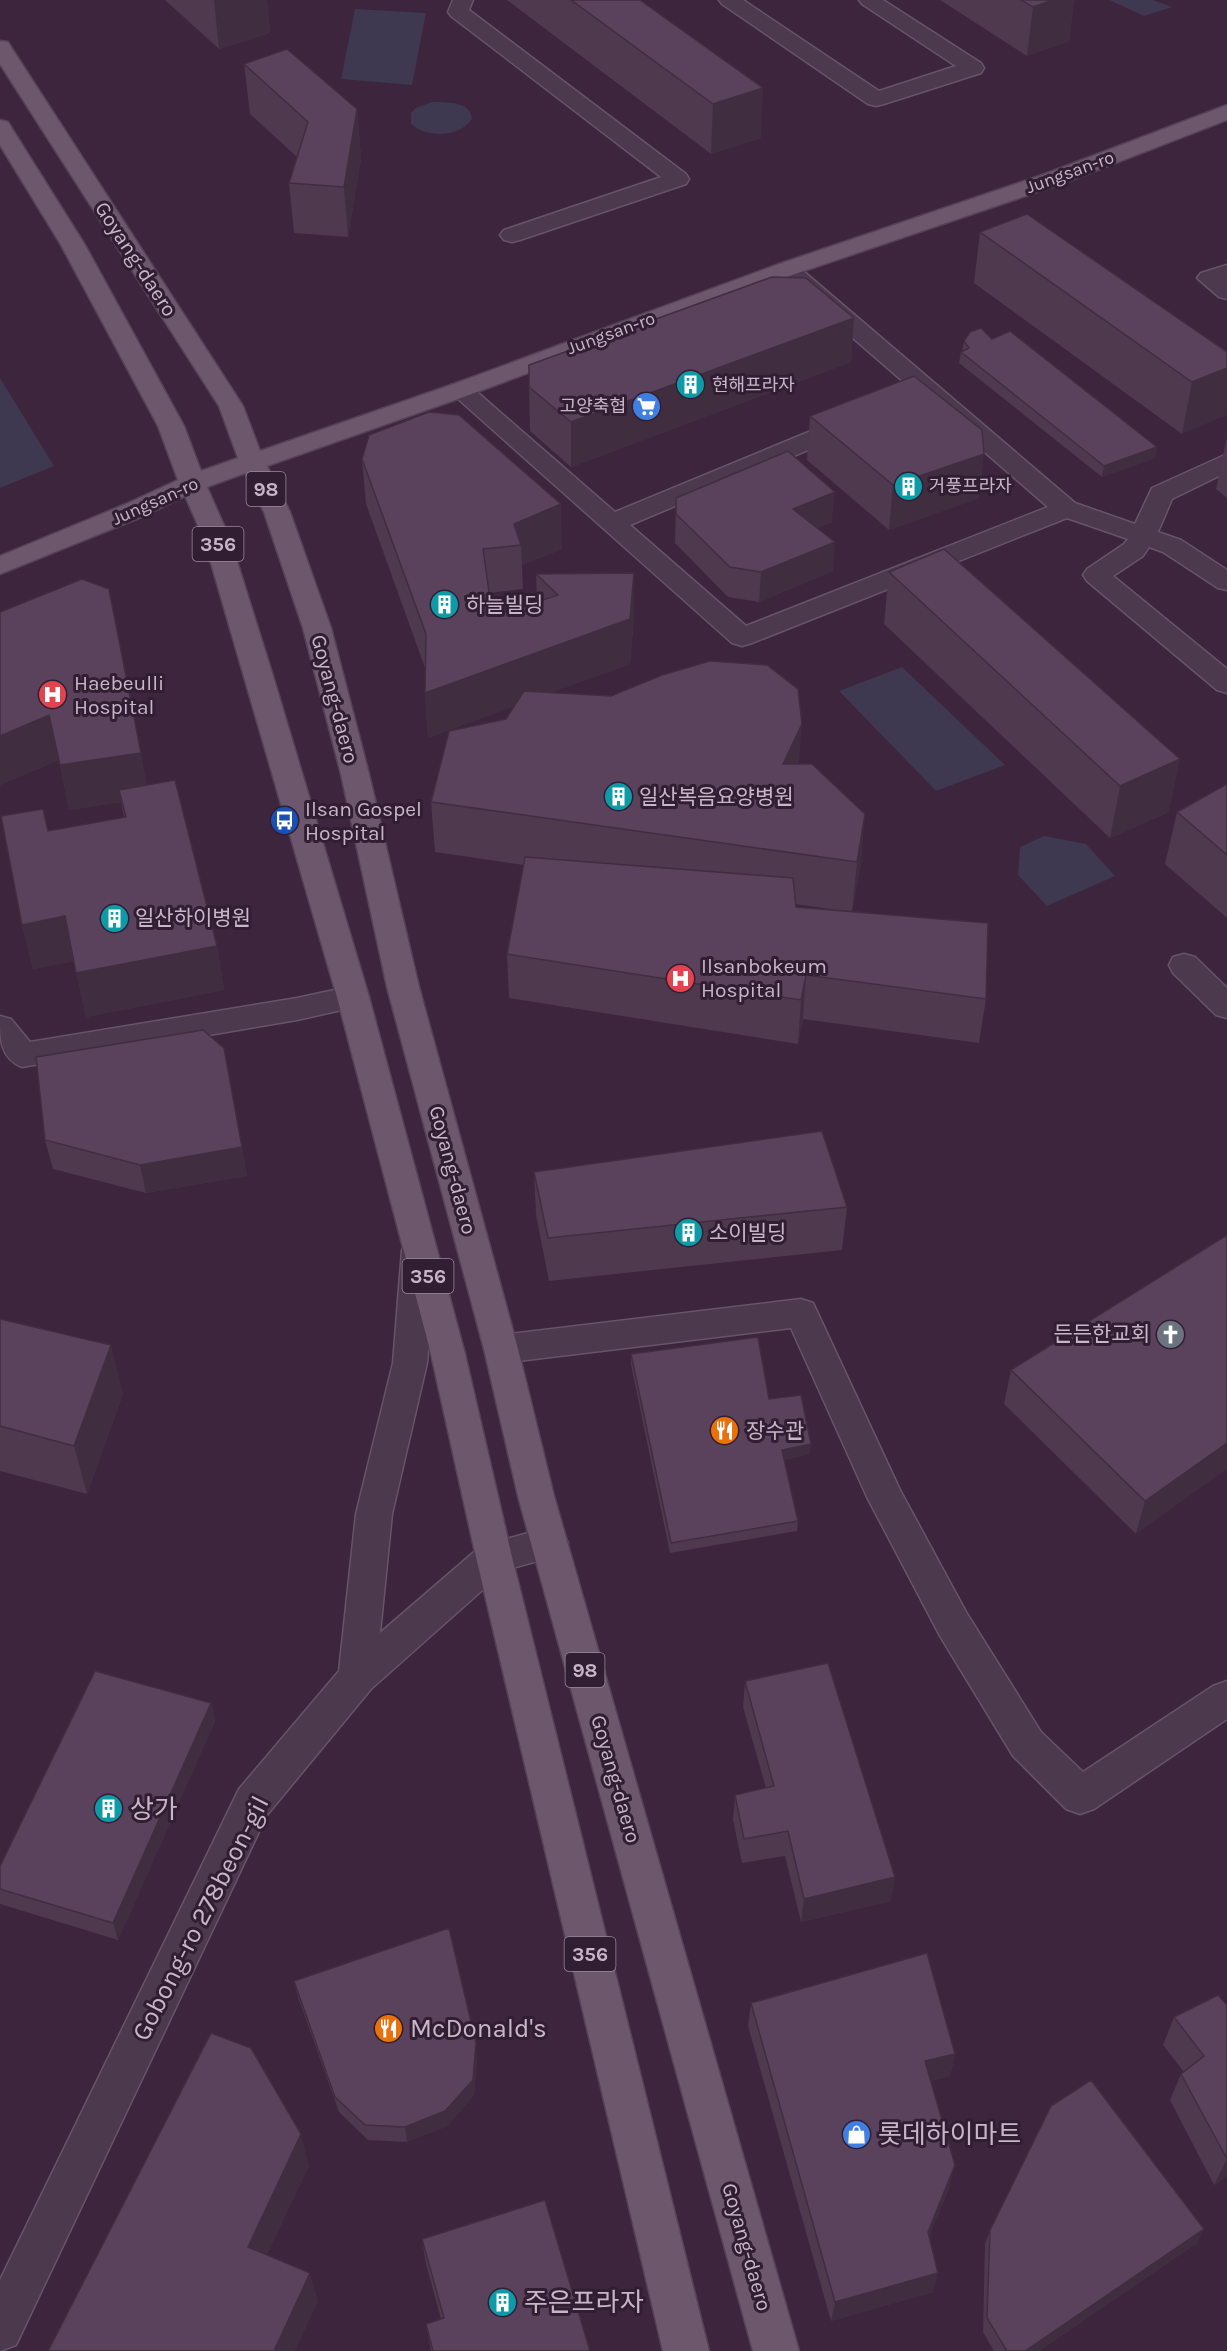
<svg xmlns="http://www.w3.org/2000/svg" width="1227" height="2351" viewBox="0 0 1227 2351" font-family="Karla,'Noto Sans KR',sans-serif">
<style>
.green{fill:#3e3850}
.lines{fill:none;stroke-linecap:round;stroke-linejoin:round}
.minor-casing{stroke:#675468;stroke-width:3}
.major-casing{stroke:#554256;stroke-width:3}
.minor{fill:#4c394d;fill-rule:evenodd}
.major{fill:#6c576d;fill-rule:evenodd}
.wall{fill:#4e394f;fill-rule:evenodd}
.shaded-wall{fill:#402e40}
.building{fill:#5b425c;stroke:#402e40;stroke-width:1.5}
.labels{text-anchor:middle;stroke-width:6;stroke-linejoin:round;paint-order:stroke}
.far-street-label{font-size:18px;fill:#c8b5c8;stroke:#311e32}
.far-poi-label{font-size:18px;fill:#c8b5c8;stroke:#311e32;text-anchor:start}
.shield{fill:#311e32;stroke:#9b889b;stroke-width:1.5}
.shield-label{font-size:20px;font-weight:bold;fill:#c8b5c8}
.street-label{font-size:21px;fill:#c8b5c8;stroke:#311e32}
.poi-label{font-size:21px;fill:#c8b5c8;stroke:#311e32;text-anchor:start}
.near-poi-label{font-size:26px;fill:#c8b5c8;stroke:#311e32;text-anchor:start}
.near-street-label{font-size:26px;fill:#c8b5c8;stroke:#311e32}
</style>
<rect width="100%" height="100%" fill="#3c253d"/>
<path class="green" d="M1109,0H1153L1172,7L1144,16Z
M355,9L426,13L412,85L341,79Z
M432,102C446,102 471,101 472,119C459,138 427,138 411,124V113L416,108Z
M0,378L54,466L0,488Z
M902,667L1005,765L936,791L839,691Z
M1044,836L1086,844L1115,876L1047,906L1018,875L1020,847Z"/>
<g class="lines">
<defs>
<path id="minor" d="M453,0H473L469,10L686,174L689,179L686,184L520,240L512,242L504,240L500,235L504,230L661,177L451,16L448,12Z
M719,0H743L879,91L956,66L862,4L859,0H883L981,63L984,68L981,73L884,104L876,106L868,104L722,4Z
M787,262L795,264L1075,503L1135,524L1152,488L1227,454V472L1172,499L1158,532L1181,540L1227,570V590L1218,588L1163,552L1149,547L1143,556L1113,576L1227,669V693L1217,690L1087,581L1083,575L1087,569L1124,544L1128,539L1067,518L752,643L742,646L732,643L448,390L451,385L460,383L469,385L615,512L840,419L849,416L858,419L862,424L858,429L630,525L746,626L1048,507L779,274L775,269L779,264Z
M1227,265V299L1219,297L1197,278L1201,273Z
M1184,954L1195,957L1227,988V1018L1216,1015L1173,973L1169,965L1173,957Z
M353,986L364,989L369,997L364,1005L297,1020L22,1067C0,1058 0,1039 0,1016L11,1019L30,1042L297,998Z
M419,1237L431,1241L436,1250L427,1363L392,1514L380,1633L481,1546L550,1527L563,1532L568,1543L563,1554L505,1570L371,1689L267,1815L16,2345L0,2351V2280L239,1789L339,1671L356,1514L393,1363L402,1250L407,1241Z
M801,1299L813,1303L900,1490L966,1612L1041,1732L1083,1772L1213,1686L1227,1681V1719L1094,1809L1080,1814L1066,1809L1013,1756L940,1636L867,1497L791,1328L501,1363L489,1359L484,1349L489,1339L501,1335Z"/>
<path id="major" d="M0,41L8,42L11,47L243,406L260,451L451,385L779,264L1045,174L1227,105V120L1061,184L795,274L469,395L267,466L290,512L331,628L369,774L419,987L518,1349L554,1496L799,2351H753L518,1496L484,1349L387,987L341,774L303,628L264,512L245,473L207,487L230,539L273,676L369,997L465,1354L512,1557L709,2351H663L476,1557L431,1354L337,997L204,539L185,496L144,516L0,574V556L126,504L178,480L158,426L61,245L0,145V120L8,122L11,127L85,245L184,426L201,471L238,458L219,406L0,64Z"/>
</defs>
<use href="#minor" class="minor-casing"/>
<use href="#major" class="major-casing"/>
<use href="#minor" class="minor"/>
<use href="#major" class="major"/>
</g>
<path class="wall" d="M165,0H267L270,33L219,49Z
M507,0H640L761,138L711,154Z
M940,0H1074L1069,41L1027,56Z
M244,64L357,109L361,159L348,237L294,233L289,183L297,157L250,114Z
M980,232L1227,352L1182,434L974,283Z
M854,318L851,362L571,467L530,431L529,387Z
M992,339L1157,447L1155,458L1102,477L959,363L961,352L962,351L964,341Z
M810,416L979,498L889,530L807,460Z
M1227,437V498L1216,489Z
M362,459L562,549L522,565L523,589L489,593L490,599L501,614L537,602L536,574L634,617L630,664L552,692L799,764L861,864L852,911L986,999L979,1043L803,1019L798,1044L509,998L507,954L524,865L435,852L431,802L506,719L514,706L428,738L425,693V668L366,504ZM795,904L843,911L796,907Z
M676,498L832,522L817,528L833,571L759,602L728,597L675,543Z
M889,572L1169,812L1110,838L884,624Z
M0,612L147,785L217,946L224,990L86,1017L74,961L33,969L22,925L48,831L124,817L121,802L69,810L59,760L0,785Z
M1227,784V918L1165,864L1177,812Z
M45,1140L242,1147L247,1176L146,1193L53,1169Z
M534,1172L847,1207L842,1250L549,1281L536,1215Z
M1227,1235L1136,1534L1004,1404L1011,1370Z
M0,1319L123,1394L87,1494L0,1471Z
M631,1354L769,1399L810,1454L784,1460L798,1521L797,1531L670,1553L631,1365Z
M745,1681L891,1901L801,1922L785,1856L742,1863L733,1820L735,1795L766,1788L743,1707Z
M211,1703L215,1721L118,1940L0,1904V1866Z
M294,1981L477,2059L474,2095L447,2126L407,2142L368,2140L339,2112L298,1997Z
M751,2003L955,2054L950,2076L930,2081L950,2186L929,2236L933,2292L831,2321L748,2026Z
M1227,2005V2176L1214,2185L1170,2100L1181,2074L1184,2072L1163,2045L1174,2017Z
M990,2230L1197,2243L1039,2351H994L983,2332L985,2244Z
M422,2239L590,2351H431L426,2324L441,2319L426,2264Z"/>
<path class="shaded-wall" d="M214,0H267L270,33L219,49Z
M1053,0H1074L1069,41L1027,56L1033,7Z
M763,88L761,138L711,154L713,104Z
M357,109L361,159L348,237L344,187Z
M854,318L851,362L571,467V422Z
M1227,368V415L1182,434L1192,382Z
M1157,447L1155,458L1102,477L1104,466Z
M984,454L979,498L889,530L893,485Z
M835,492L832,522L791,539L793,509Z
M561,504L562,549L522,565L521,545L514,524Z
M835,542L833,571L759,602L761,572Z
M634,573V617L630,664L428,738L425,693Z
M49,715L59,760L0,785V736Z
M802,724L798,774L783,764Z
M141,753L149,797L119,790L121,802L69,810L60,765Z
M1180,759L1169,812L1110,838L1120,786Z
M865,814L861,864L852,912L857,862Z
M65,916L75,961L33,969L22,925Z
M217,946L224,990L86,1017L76,973Z
M806,975L803,1019L798,1044L801,1000Z
M242,1147L247,1176L146,1193L140,1165Z
M111,1345L123,1394L87,1494L74,1446Z
M1227,1443V1469L1136,1534L1145,1501Z
M811,1444L810,1454L781,1461L782,1450Z
M211,1703L215,1721L118,1940L113,1923Z
M895,1877L891,1901L801,1922L804,1899Z
M476,2043L477,2059L474,2095L447,2126L407,2142L405,2127Z
M955,2054L950,2076L920,2083L925,2061Z
M301,2134L309,2166L257,2277L248,2247Z
M1227,2159V2176L1214,2185Z
M955,2165L950,2186L923,2252L928,2232Z
M1204,2229L1197,2243L1039,2351H1025Z
M310,2273L318,2302L295,2351H274Z
M938,2273L933,2292L831,2321L835,2302Z"/>
<path class="building" d="M571,0H640L763,88L713,104Z
M1021,0H1053L1033,7Z
M287,49L357,109L344,187L289,183L308,122L244,64Z
M1027,214L1227,352V368L1192,382L980,232Z
M772,277L806,278L854,318L571,422L529,387V365Z
M981,328L992,339L1010,331L1157,447L1104,466L961,352L969,348L964,341L970,332Z
M914,376L982,430L984,454L893,485L810,416Z
M429,412L459,415L561,504L514,524L521,545L483,549L490,599L501,614L558,595L536,574L634,573L630,619L425,693L426,634L362,459L369,435Z
M788,451L835,492L793,509L835,542L761,572L730,567L676,514V498Z
M944,549L1180,759L1120,786L889,572Z
M82,579L109,589L141,753L60,765L49,715L0,736V612Z
M710,661L767,665L798,689L802,724L783,764H812L865,814L857,862L431,802L449,731L506,719L524,691L611,696L662,675Z
M175,780L217,946L76,973L65,916L22,925L1,816L43,809L48,831L126,817L119,790Z
M1227,784V855L1177,812Z
M525,857L793,878L796,907L988,923L986,999L806,975L801,1000L507,954Z
M203,1030L224,1048L242,1147L140,1165L45,1140L36,1057Z
M822,1131L847,1207L548,1238L534,1172Z
M1227,1235V1443L1145,1501L1011,1370Z
M0,1319L111,1345L74,1446L0,1426Z
M758,1337L769,1399L801,1395L811,1444L782,1450L798,1521L671,1543L631,1354Z
M828,1663L895,1877L804,1899L788,1831L744,1839L735,1795L774,1786L745,1681Z
M95,1671L211,1703L113,1923L0,1889V1866Z
M449,1928L476,2043L473,2080L445,2111L405,2127L365,2125L335,2097L294,1981Z
M927,1953L955,2054L925,2061L955,2165L928,2232L938,2273L835,2302L751,2003Z
M1218,1995L1227,2005V2159L1181,2074L1204,2056L1174,2017Z
M211,2033L251,2048L301,2134L248,2247L310,2273L274,2351H48Z
M1091,2080L1204,2229L1025,2351H1007L987,2318L990,2230L1051,2106Z
M545,2200L590,2351H433L426,2324L444,2318L422,2239Z"/>
<defs>
<symbol id="building-disc" viewBox="-11 -11 22 22"><circle r="9.5" fill="#0f9aa8" stroke="#311e32"/><path d="M-4-6H4V6H1V3H-1V6H-4ZM-2.5-4.3h1.7v1.8h-1.7ZM.8-4.3h1.7v1.8H.8ZM-2.5-1h1.7V.8h-1.7ZM.8-1h1.7V.8H.8Z" fill="#fff"/></symbol>
<symbol id="supermarket-disc" viewBox="-11 -11 22 22"><circle r="9.5" fill="#3f7fe0" stroke="#311e32"/><path d="M-6-5.5h2.5l.6 2H6L4.5 2H-2.5L-4.4-4H-6ZM-1.5 3.2a1.3 1.3 0 1 0 .1 0ZM3 3.2a1.3 1.3 0 1 0 .1 0Z" fill="#fff"/></symbol>
<symbol id="hospital-disc" viewBox="-11 -11 22 22"><circle r="9.5" fill="#e0444e" stroke="#311e32"/><path d="M-5-5h3v3.5h4V-5h3V5h-3V1.5h-4V5h-3Z" fill="#fff"/></symbol>
<symbol id="bus-disc" viewBox="-11 -11 22 22"><circle r="9.5" fill="#1a4fb4" stroke="#311e32"/><path d="M-5-6H5V4H4V6H2V4H-2V6H-4V4H-5ZM-3.5-4V0h7V-4ZM-3.5 1.2v1.5H-2V1.2ZM2 1.2v1.5H3.5V1.2Z" fill="#fff"/></symbol>
<symbol id="church-disc" viewBox="-11 -11 22 22"><circle r="9.5" fill="#6b7280" stroke="#311e32"/><path d="M-1.2-6h2.4v3.5h3.3v2.4h-3.3V6h-2.4V-.1h-3.3v-2.4h3.3Z" fill="#fff"/></symbol>
<symbol id="restaurant-disc" viewBox="-11 -11 22 22"><circle r="9.5" fill="#e8710a" stroke="#311e32"/><path d="M-5-6h1v4h1v-4h1v4h1v-4h1v5L-1.5 .5V6h-2V.5L-5-1ZM5-6V6H3V1.5H1.5Q1.5-4 5-6Z" fill="#fff"/></symbol>
<symbol id="shop-disc" viewBox="-11 -11 22 22"><circle r="9.5" fill="#3f7fe0" stroke="#311e32"/><path d="M-5-2.5h2.3a2.7 3.5 0 0 1 5.4 0H5L5.5 6h-11ZM-1.5-2.5h3a1.5 2.3 0 0 0-3 0Z" fill="#fff"/></symbol>
</defs>
<g fill-rule="evenodd">
<use href="#building-disc" x="674" y="368" width="33" height="33"/>
<use href="#supermarket-disc" x="630" y="390" width="33" height="33"/>
<use href="#building-disc" x="892" y="470" width="33" height="33"/>
<use href="#building-disc" x="428" y="588" width="33" height="33"/>
<use href="#hospital-disc" x="36" y="678" width="33" height="33"/>
<use href="#building-disc" x="602" y="780" width="33" height="33"/>
<use href="#bus-disc" x="268" y="804" width="33" height="33"/>
<use href="#building-disc" x="98" y="902" width="33" height="33"/>
<use href="#hospital-disc" x="664" y="962" width="33" height="33"/>
<use href="#building-disc" x="672" y="1216" width="33" height="33"/>
<use href="#church-disc" x="1154" y="1318" width="33" height="33"/>
<use href="#restaurant-disc" x="708" y="1414" width="33" height="33"/>
<use href="#building-disc" x="92" y="1792" width="33" height="33"/>
<use href="#restaurant-disc" x="372" y="2012" width="33" height="33"/>
<use href="#shop-disc" x="840" y="2118" width="33" height="33"/>
<use href="#building-disc" x="486" y="2286" width="33" height="33"/>
</g>
<g class="labels">
<g class="far-street-label">
<text transform="translate(1070 172) rotate(-20)" y="6">Jungsan-ro</text>
<text transform="translate(611 333) rotate(-20)" y="6">Jungsan-ro</text>
<text transform="translate(155 501) rotate(-24)" y="6">Jungsan-ro</text>
</g>
<g class="far-poi-label">
<text x="712" y="391">현해프라자</text>
<text x="626" y="412" text-anchor="end">고양축협</text>
<text x="929" y="492">거풍프라자</text>
</g>
<g class="shield">
<rect x="246.5" y="472" width="39" height="34" rx="4.5"/>
<rect x="192.5" y="527" width="51" height="34" rx="4.5"/>
<rect x="402.5" y="1259" width="51" height="34" rx="4.5"/>
<rect x="565.5" y="1653" width="39" height="34" rx="4.5"/>
<rect x="564.5" y="1937" width="51" height="34" rx="4.5"/>
</g>
<g class="shield-label">
<text x="266" y="496">98</text>
<text x="218" y="551">356</text>
<text x="428" y="1283">356</text>
<text x="585" y="1677">98</text>
<text x="590" y="1961">356</text>
</g>
<g class="street-label">
<text transform="translate(136 259) rotate(57)" y="7">Goyang-daero</text>
<text transform="translate(335 699) rotate(75)" y="7">Goyang-daero</text>
<text transform="translate(453 1170) rotate(75)" y="7">Goyang-daero</text>
<text transform="translate(616 1779) rotate(74)" y="7">Goyang-daero</text>
<text transform="translate(747 2247) rotate(74)" y="7">Goyang-daero</text>
</g>
<g class="poi-label">
<text x="466" y="612">하늘빌딩</text>
<text x="74" y="690">Haebeulli<tspan x="74" dy="24">Hospital</tspan></text>
<text x="639" y="804">일산복음요양병원</text>
<text x="305" y="816">Ilsan Gospel<tspan x="305" dy="24">Hospital</tspan></text>
<text x="135" y="925">일산하이병원</text>
<text x="701" y="973">Ilsanbokeum<tspan x="701" dy="24">Hospital</tspan></text>
<text x="709" y="1240">소이빌딩</text>
<text x="1150" y="1341" text-anchor="end">든든한교회</text>
<text x="746" y="1438">장수관</text>
</g>
<g class="near-poi-label">
<text x="130" y="1818">상가</text>
<text x="410" y="2037">McDonald's</text>
<text x="878" y="2143">롯데하이마트</text>
<text x="524" y="2311">주은프라자</text>
</g>
<g class="near-street-label">
<text transform="translate(200 1918) rotate(-63)" y="9">Gobong-ro 278beon-gil</text>
</g>
</g>
</svg>
